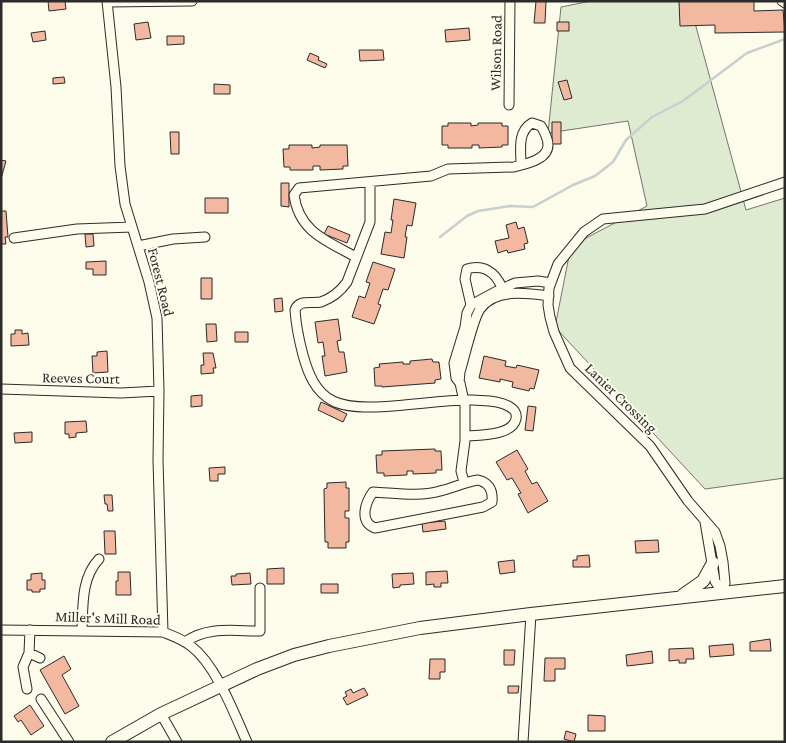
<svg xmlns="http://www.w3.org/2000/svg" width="786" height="743" viewBox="0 0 786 743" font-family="'Crimson Pro',serif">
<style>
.green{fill:#deebd1;stroke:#74746e}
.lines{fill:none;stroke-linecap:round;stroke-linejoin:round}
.stream{stroke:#c7d0d0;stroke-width:2.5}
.building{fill:#f2b8a0;stroke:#2b2b2b}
.minor-casing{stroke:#2b2b2b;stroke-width:11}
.highway-casing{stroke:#2b2b2b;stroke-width:14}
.minor{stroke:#fdfbea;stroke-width:9}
.highway{stroke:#fdfbea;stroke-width:12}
.labels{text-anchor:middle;stroke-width:4;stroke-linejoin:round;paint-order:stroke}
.street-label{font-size:15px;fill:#2b2b2b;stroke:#fdfbea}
</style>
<rect width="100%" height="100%" fill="#fdfbea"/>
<path class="green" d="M591,1H689L746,210L785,198V478L705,489L555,327L571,246L647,206L628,121L548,133L561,7Z"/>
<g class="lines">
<path class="stream" d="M440,237L467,216L478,211L510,206L533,207L573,185L595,176L613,162L626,140L652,117L683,101L747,53L785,39"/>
</g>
<path class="building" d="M48,1H65L66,9L49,11Z
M536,1H546L545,23H534Z
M679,1H754V11L783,10L785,32L715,33V25L680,26Z
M148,22L151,38L136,40L134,24Z
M557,22H569V31H557Z
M469,28L470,40L446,42L445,30Z
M45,31L46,40L33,42L31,33Z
M167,36H184V44L167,45Z
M359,50H383L384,60L360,61Z
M310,53L319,57L318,60L327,64L325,68L307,60Z
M64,77L65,83L53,84V78Z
M567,80L572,98L564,100L558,82Z
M214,84L230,85V94H214Z
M552,122H561V144H552Z
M448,123H471V126L478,125V123H502V126H508V145H502V147L479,148V145H472V148H448V145H442V126H448Z
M170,132H179V154H171Z
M289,145H312V148L320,147V145H347L348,166H343V169L320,170V166H313V170H290V167H284L283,149H289Z
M1,160L6,161L1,179Z
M281,183H289V207L281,206Z
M205,198H228V213H205Z
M394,199L416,203L412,226L407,225L405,237H407L404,258L381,254L385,232L391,233L393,220H391Z
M1,211H6L8,237H5L6,244H1Z
M516,222L518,229L524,227L528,243L524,244L525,249L508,253L507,250L498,253L495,241L509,238L506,225Z
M328,226L350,235L347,243L324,234Z
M85,234H93L94,246L86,247Z
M106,261V275H93V269H86V262Z
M373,262L395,269L388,290L383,289L378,304L381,305L374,324L352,317L359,296L365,298L370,283L366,282Z
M201,278H212V299H201Z
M282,298L283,311L275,312L274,299Z
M338,319L341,340L337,341L339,352H344L347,372L325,376L322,356H325L323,342L318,343L315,322Z
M206,324H216L217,341L207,342Z
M15,330H22V334L28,333L29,345L11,346V334H15Z
M235,332H248V342H235Z
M107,351L108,372L93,373L92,356H97V352Z
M203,353H213L216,368H213L214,373L201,374V365H204Z
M484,356L506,361L505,366L516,368L517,365L539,370L534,389L530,388L529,391L512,387L513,382L500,379V382L479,378Z
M432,359L433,362H439L441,379L435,380V383L382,387V386H375L374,368L380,367L379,364L403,362V364H410V361Z
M202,395V406L191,407V396Z
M321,402L347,414L343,422L318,410Z
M528,406L536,407L533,431L525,430Z
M86,421L87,432L76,433V437L69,438V434H65V422Z
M32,432V442L15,443L14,433Z
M435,449V451H441L442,470H436V473L413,474V471H407V475L384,476V473H377L376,455H382V451Z
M517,450L528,469L525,471L532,484L537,482L548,501L528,513L518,494L521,493L512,478L507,480L496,462Z
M225,467V474H218V481H210L209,468Z
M346,482V488H349V511H345V518H349V542H346V548H328V542H325L324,489L327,488V483Z
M104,495H112L113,511H108L107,504H105Z
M445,521L446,529L423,532L422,523Z
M104,531H115L116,554H105Z
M658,540L659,552L636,553L635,541Z
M589,555L590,567H573V560H577V556Z
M514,560L515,572L500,574L498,562Z
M284,568V584H267V569Z
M447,571L448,583H441V587H434V584L426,585V572Z
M118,572H130L131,595H116V581H118Z
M42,573V580H45V589H40V592H32V590H27V580H31V574Z
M250,573L251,584L232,585L231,576H236V574Z
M413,573L414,584L400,585V587L393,588L392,574Z
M321,584H338V593H321Z
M770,639L771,651H750V642Z
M733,644L734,655L710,657L709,646Z
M693,648L694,659H686V663H679V660L669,661V649Z
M504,650H515L514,665H504Z
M652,651L653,663L627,666L626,655Z
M64,656L71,669L62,675L79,706L65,714L40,670Z
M545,658H565V669H555V681H544Z
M430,659H445V672H440V679H429Z
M508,686H519L518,693H508Z
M364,688L368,695L347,705L343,698L347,696L345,692L351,689L353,693Z
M30,705L44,726L31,735L21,720L18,722L14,716Z
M588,715L605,716V731H588Z
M566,731L576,734L574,742L564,739Z"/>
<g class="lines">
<defs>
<path id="minor" d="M107,1L116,87L120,166L125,204L149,282L157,318L159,391L158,460L163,632
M782,1L785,3
M107,2L192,1
M509,105L510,1
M370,183V222L347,282C340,292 332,298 321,302C311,304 299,299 295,310C296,325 299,340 303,355C308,373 315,392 333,401C362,416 437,398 473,400C485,401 499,400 510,407C515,410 517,413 516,419C512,436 479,435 465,436
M14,238L77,229L132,227
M138,246L173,239L205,237
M356,257C327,241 299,232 294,195L299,188L431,176L448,169L514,167C525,164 548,160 548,145C548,139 544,131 541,126L532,123C517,132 521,150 521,165
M471,305L465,279L467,269C484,264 496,273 502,288
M459,382L460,372C464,359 473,319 480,309C495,288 527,293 549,296
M1,389L121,393L159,391
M478,480C490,483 493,491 492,502L483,507L375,528C359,522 365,503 373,492C395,493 420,497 440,491C454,488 464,482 478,480Z
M464,482L461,471L465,441V406L460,383L456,378L454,363L465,327L467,313L471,305L497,291L515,283L538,281L551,283
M705,522L715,581L722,592
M722,592L725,583L723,562L720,546L715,532L688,501L650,446L570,368L554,332L550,317L548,305L549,288L558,264L584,232L603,219L705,209L785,182
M1,630L163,632C173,636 182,639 191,646C216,665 234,713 247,742
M82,631C83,606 81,578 99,559
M185,642C207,626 234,631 260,631V588
M29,653L40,658
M27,689L23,667L29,653L30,630
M41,699L69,742
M161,714L177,742
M523,742L531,614"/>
<path id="highway" d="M683,595L703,581L713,563
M112,742L161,714L257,669L294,655L329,646L420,628L531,614L785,586"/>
</defs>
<use href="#minor" class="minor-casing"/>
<use href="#highway" class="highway-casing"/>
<use href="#minor" class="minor"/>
<use href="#highway" class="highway"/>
</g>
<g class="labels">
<g class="street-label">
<text transform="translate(496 53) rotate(-89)" y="5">Wilson Road</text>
<text transform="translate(161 282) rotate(76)" y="5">Forest Road</text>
<text transform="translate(81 378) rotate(1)" y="5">Reeves Court</text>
<text transform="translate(621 398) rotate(44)" y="5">Lanier Crossing</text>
<text transform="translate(108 618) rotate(2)" y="5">Miller's Mill Road</text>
</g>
</g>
<rect width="786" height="743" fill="none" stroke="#2b2b2b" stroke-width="5"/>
</svg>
